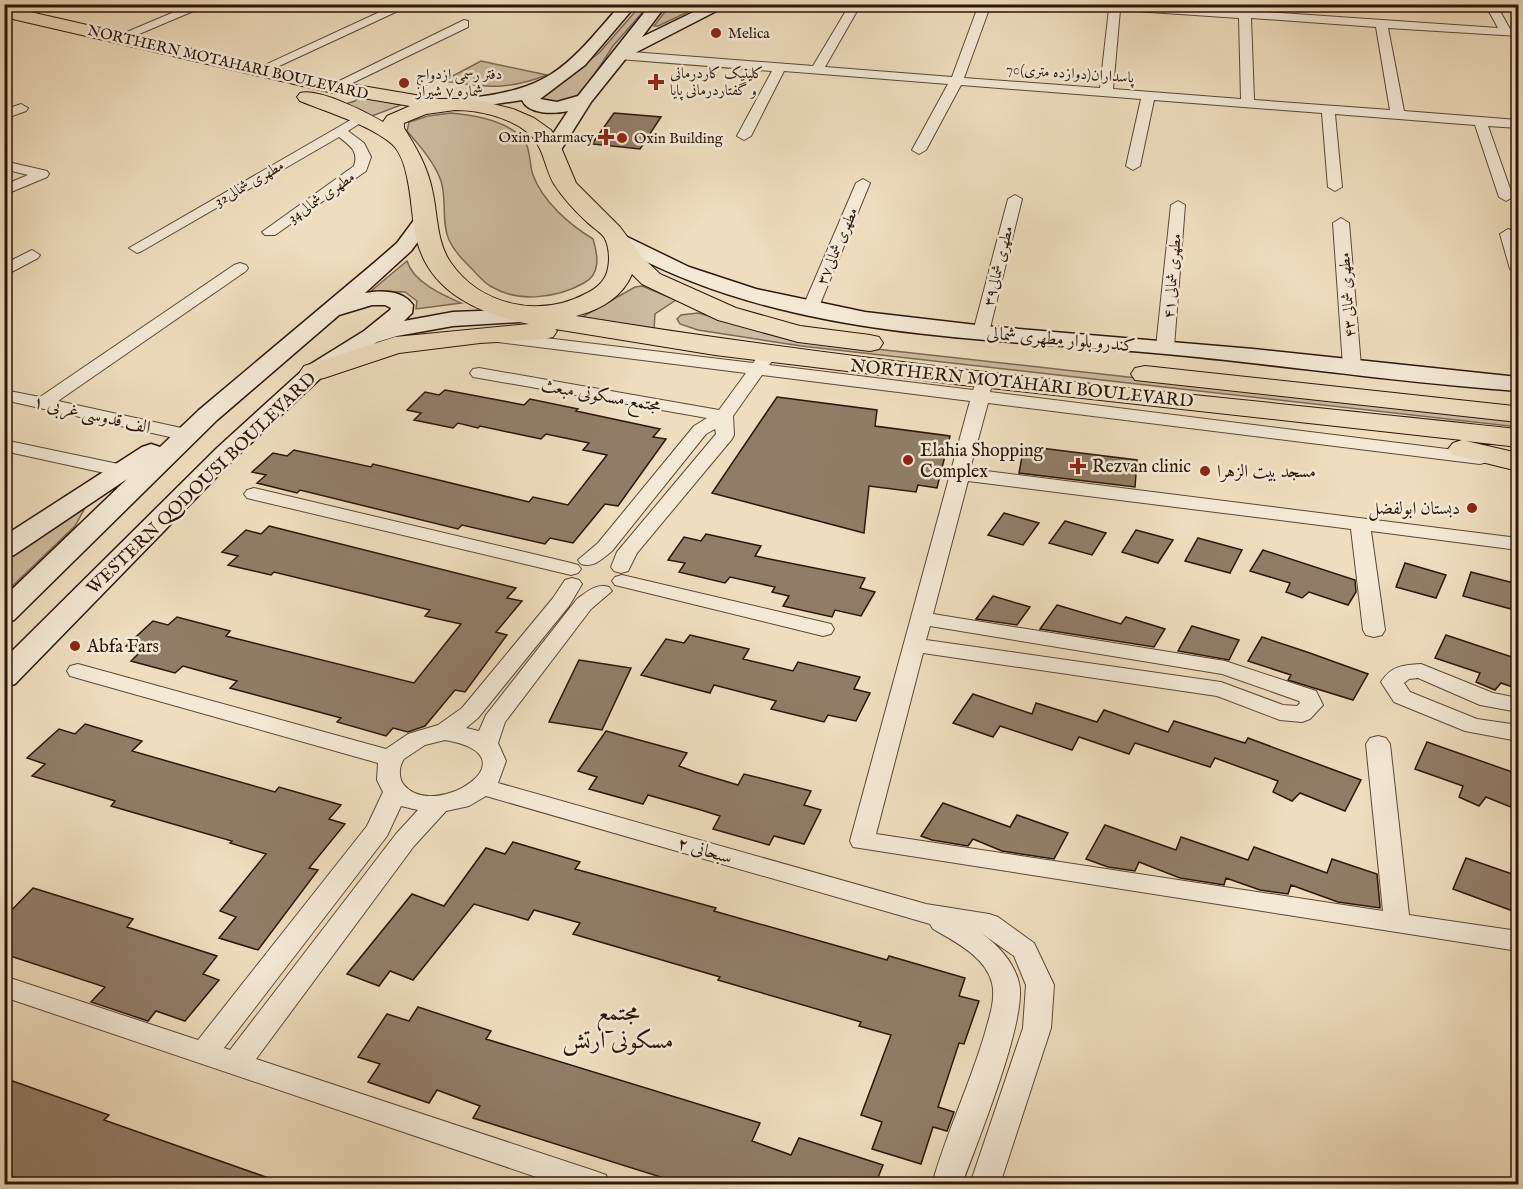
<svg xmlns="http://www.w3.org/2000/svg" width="1523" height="1189" viewBox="0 0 1523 1189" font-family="'IM FELL English',Amiri,serif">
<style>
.green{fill:#cdbb9f;stroke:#7c6854;stroke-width:1.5}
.building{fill:#917d67;stroke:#2c1509;stroke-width:1.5}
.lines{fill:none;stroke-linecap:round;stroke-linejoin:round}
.street-casing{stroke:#5c4736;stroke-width:2}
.secondary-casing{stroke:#2c1509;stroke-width:3}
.primary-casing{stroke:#2c1509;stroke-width:2}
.street{fill:#f4e9d5;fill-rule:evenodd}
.secondary{fill:#f4e9d5;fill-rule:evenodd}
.primary{fill:#eeddbe;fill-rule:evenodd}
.poi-dot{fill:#8f2418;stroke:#f4e9d5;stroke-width:2}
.labels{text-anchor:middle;stroke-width:5;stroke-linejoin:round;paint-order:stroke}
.far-poi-label{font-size:15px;fill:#2c1509;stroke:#f4e9d5;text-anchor:start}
.far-street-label{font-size:15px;fill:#2c1509;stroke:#f4e9d5}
.street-label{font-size:18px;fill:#2c1509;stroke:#f4e9d5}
.poi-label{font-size:18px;fill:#2c1509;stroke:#f4e9d5;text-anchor:start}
.near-neighbourhood-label{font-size:24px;fill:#2c1509;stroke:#f4e9d5}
</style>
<rect width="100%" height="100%" fill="#eeddbe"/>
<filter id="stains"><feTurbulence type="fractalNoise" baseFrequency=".00333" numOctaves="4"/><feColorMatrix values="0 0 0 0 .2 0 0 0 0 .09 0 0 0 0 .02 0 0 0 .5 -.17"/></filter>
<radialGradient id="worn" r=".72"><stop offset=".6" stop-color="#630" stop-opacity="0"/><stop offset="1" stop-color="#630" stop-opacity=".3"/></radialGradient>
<path class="green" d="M671,4H703V5L658,26H654Z
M641,5H649L613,46L587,86L574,101L545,104L538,98L599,53Z
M481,61L547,75C506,91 485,87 443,81Z
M359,96L401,105L372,116L342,105L355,101Z
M451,113C474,115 508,121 524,140C531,149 529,164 533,175C543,202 570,225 593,239C598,255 601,274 584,283C557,298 519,303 492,287C484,283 478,275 472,269C463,260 454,251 449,240C441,222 447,199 441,181C435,163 419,145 407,131L409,122L428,116Z
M407,261C413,282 443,295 461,303L416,309L417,301L405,292L371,291Z
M642,286L676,300L655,314L654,329L582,317L635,287Z
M698,313L771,333L831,344L1479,416L1518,421V427L801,346L698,330L680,324L677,319L681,315Z
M85,508L75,526L5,593V561Z"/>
<path class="building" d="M614,113L661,117L640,149L592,144Z
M445,390L524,405L530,399L578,409L576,411L660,429L653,437L666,439L618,506L605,504L573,543L550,538L545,544L462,525L458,529L300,490L297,493L257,483L266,475L252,472L273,453L287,456L294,450L371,467L373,464L529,502L533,497L568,505L607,455L583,450L589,443L546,434L541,439L480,426L478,428L458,423L453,428L414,420L421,413L407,410L425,392L439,395Z
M777,397L877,410L875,426L950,436L937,488L918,485L916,492L869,486L864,533L712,493Z
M1024,446L1137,460L1135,487L1019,473Z
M1004,513L1039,523L1023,545L988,535Z
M1065,521L1106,533L1092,555L1049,543Z
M269,526L516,588L507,598L522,601L496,632L507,635L465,692L455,690L425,726L408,732L393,728L386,736L337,722L341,718L230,688L237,681L183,666L175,673L131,661L141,651L126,646L153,621L168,625L177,617L230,631L226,636L414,683L461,624L425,616L430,610L274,572L271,575L228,565L238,556L222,552L246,530L261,534Z
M1136,530L1173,540L1158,563L1122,552Z
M706,534L761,546L755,556L865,578L860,588L875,592L861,616L835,610L832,617L783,606L789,596L772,592L775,587L730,577L725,583L679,572L685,563L668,560L684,537L701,541Z
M1198,538L1242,550L1230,573L1185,561Z
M1263,550L1355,580L1356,592L1348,605L1309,592L1302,598L1286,592L1290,583L1250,571Z
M1405,563L1446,575L1436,598L1396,587Z
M1471,572L1518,584L1511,609L1463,596Z
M993,596L1030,607L1017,625L976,619Z
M1057,605L1121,624L1126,617L1165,629L1154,647L1040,629Z
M1192,626L1239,640L1229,660L1178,651Z
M690,635L749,649L743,659L793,671L798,662L860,677L854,689L870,693L856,721L828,715L824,722L771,709L776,701L714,685L710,693L641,675L666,639L684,643Z
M1446,635L1518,659V689L1501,683L1495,690L1476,682L1480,673L1435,658Z
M1262,637L1307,652L1368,674L1353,700L1288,680L1291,675L1248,661Z
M579,660L631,668L602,730L549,722Z
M973,694L1032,714L1036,703L1097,722L1104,710L1168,732L1174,721L1245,743L1248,738L1361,780L1345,811L1300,793L1292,801L1273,792L1278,781L1215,758L1210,767L1135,743L1129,754L1079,737L1072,750L1000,726L993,737L953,723Z
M85,724L142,741L132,751L275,792L279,787L341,805L329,819L345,824L309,868L318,870L258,950L219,938L236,917L220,911L266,854L230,843L232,841L111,806L115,801L32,776L45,764L27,758L59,729L75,734Z
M606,731L687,753L679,766L695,772L738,785L744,774L811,791L804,805L821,810L804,844L774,836L769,845L713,829L720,816L701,810L648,795L643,804L589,789L597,777L578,771Z
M1427,742L1518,774V810L1486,797L1479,806L1459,797L1463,786L1415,769Z
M943,803L1010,827L1017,815L1068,833L1054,859L1002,851L973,839L968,846L932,840L921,836Z
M1105,825L1176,850L1181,837L1248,860L1254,847L1327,873L1332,859L1377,874L1380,906V908L1338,902L1291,885L1288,894L1260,890L1226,878L1224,885L1180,878L1139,862L1135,871L1108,867L1086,859Z
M513,842L580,862L575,869L716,908L714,911L887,960L889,956L965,978L959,996L979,1001L964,1044L959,1043L938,1107L954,1112L947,1131L933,1127L921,1164L872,1149L882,1122L861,1115L891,1035L859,1026L861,1022L718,980L720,977L573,934L580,923L534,910L528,920L474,904L413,980L390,971L379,986L347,974L412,894L444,906L486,848L505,854Z
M1466,858L1518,876V913L1453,889Z
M33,888L133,919L127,927L217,956L203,974L219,980L185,1021L156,1011L148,1021L91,1002L105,987L4,954V918Z
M418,1007L491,1031L486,1039L760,1123L752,1141L791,1155L799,1138L883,1165L875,1185H686L473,1118L480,1106L437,1090L429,1103L368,1082L380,1064L358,1057L387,1014L409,1021Z
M4,1078L109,1115L104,1120L277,1181L276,1185H35L4,1173Z"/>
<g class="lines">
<defs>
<path id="street" d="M11,4H27L4,14V7Z
M193,4H210L125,40L121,41L115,37Z
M397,4H413L264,73H256L254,70Z
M850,4H861L825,67L952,77L979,4H991L964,78L1100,88L1109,9L1090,7L1085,4H1149L1498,28L1485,4H1496L1510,29L1518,30V36L1388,28L1404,111L1518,120V128L1488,126L1513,197L1506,201L1499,197L1475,125L1335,114L1342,187L1335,191L1328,187L1322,113L1154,100L1140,166L1133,170L1126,166L1141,99L961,85L926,150L919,154L912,150L948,84L784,71L751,136L744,140L737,136L772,71L619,59L613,55L619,51L813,66ZM1120,10L1239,18L1241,99L1113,89ZM1251,18L1376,27L1390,110L1254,100Z
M464,20L468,21V27L338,90L333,91L327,87Z
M21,104L28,108L26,111L4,119V110Z
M361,114L366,115L368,118L348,131L364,143L371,157L366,171L275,235H265L262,232L354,166C359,151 350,146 339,137L142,251L137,253L129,248Z
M4,161L47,171L49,174L47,177L4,195V185L28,175L4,169Z
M863,179L870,183L818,309L810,314L804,312L802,309L856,183Z
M1015,195L1022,199L989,332L981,337L975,336L973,332L1008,199Z
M1178,201L1185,205L1174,347L1171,351H1159L1156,347L1171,205Z
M1341,218L1349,223L1361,366L1358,370H1346L1343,366L1333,223Z
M1508,229L1513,231L1518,244V274L1510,269L1500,234Z
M32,250L40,255L38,258L4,276V264Z
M240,263L246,265L248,268L246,271L58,401L186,429L188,433L186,437L179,439L4,400V390L40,397L234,265Z
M495,332L753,363L759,355H771L774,359L769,365L973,390L979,375H991L994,379L990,392L1487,454L1489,458L1487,462L1480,464L988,403L970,469L1518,538V550L1371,531L1385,630L1382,635L1374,637L1366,635L1363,630L1351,529L968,481L933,614L1225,661L1316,691L1323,705L1310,719L1302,722L1280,720L1217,696L923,653L876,834L1383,911L1366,744L1370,738L1378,736L1386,738L1390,744L1409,915L1518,931V951L853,847L850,841L970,401L762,375L733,416L734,435L732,439L637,553L628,571L621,573L614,571L611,567L617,552L716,434L715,429L706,434L612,551C602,559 594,568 581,564L578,560L598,543L694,426L707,418L479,378L473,377L470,373L473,369L479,368L719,410L746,373L489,341L487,337L489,333ZM930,626L1222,674L1299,701L1300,703L1297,706L1283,705L1221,682L926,640Z
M4,440L123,465L130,467L133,471L130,475L123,477L4,451Z
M254,488L571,563L578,565L581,569L578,573L571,575L247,498L244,494L247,490Z
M622,575L831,624L834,629L831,634L823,636L615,585L612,581L615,577Z
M572,578L579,580L582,584L569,606L478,718L466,728L479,731L486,715L577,599C587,592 596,583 609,587L612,591L591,609L505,722L498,743L506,761L498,783L926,904L989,914L998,917L1034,943L1054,985L1051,1028L1000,1184H970L1023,1028L1026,985L1014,956L981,933C998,945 1014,962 1019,983C1028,1018 976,1146 962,1184H932C946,1134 970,1084 985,1033C989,1018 996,999 992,983C986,957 954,941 933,929L930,924L486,796L469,806L446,811L414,846L256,1059L595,1171L606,1175L610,1184H557L4,997V976L198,1040L367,826L383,792L377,780L378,763L70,676L67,671L70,666L78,664L386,749L408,734L438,725L462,708L553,598L565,580ZM445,740C538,756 434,822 404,785C398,778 399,766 404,759L425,745ZM401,806L418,810L396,834L230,1050L224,1048L387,836Z
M1421,664L1493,693L1518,698V712L1480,705L1418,678L1409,679L1404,683L1410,692L1477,719L1518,725V741L1465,731L1394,702L1381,682C1391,666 1403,665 1421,664Z"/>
<path id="secondary" d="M621,4H637L585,65L540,99L557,102L578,96L651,4H667L642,37L710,4H730L627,57L591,102L559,153H545L543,149L568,111C554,114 529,115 522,100L463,109L457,108L454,104L457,100L463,99C552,89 565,69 621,4Z
M424,214L431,216L434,220L411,251L365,293C381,290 403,290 413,305L412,313L404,321L453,312L527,309L535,311L538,316L535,321L453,326L397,336L377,342L322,377L236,457L15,684L4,687V659L218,447L306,367L364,331L390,310L391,308L385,305H372L339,315L217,420L14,620L4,623V597L127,479L14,555L4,557V536L142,447L151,444L160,447L199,410L374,263L397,243L417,216Z
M617,232L689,267L756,289L865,312L985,326L1253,349L1518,377V391C1401,383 1284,365 1166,354C979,337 776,340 610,242L607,238L610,234Z"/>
<path id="primary" d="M4,6L333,81L439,99H473L513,109L534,118L551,130L560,145L576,183L620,227L643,258L660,274L736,308L800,326L870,335L879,337L883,343L879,349L870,351L798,342L718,320L642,284L632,274C622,298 599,310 576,316C888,367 1204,395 1518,429V447L1466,441L1518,453V471L1453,455L1448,449L1453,443L1462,440L963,385L715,355L555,329L557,331L553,337L544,339L480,343L399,353L324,378L314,380L304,378L300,372L304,366L395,337L529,324C481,314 431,294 417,241C412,222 412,201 408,182C406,170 401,152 392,144C370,125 327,112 300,101L297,97L300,93C319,88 366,112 383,122L387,116L410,106L333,93L4,17ZM455,110C479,110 508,117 527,132C544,145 544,167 554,184C563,198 575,211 587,222C592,227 599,231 604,237C609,245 610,259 608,268C606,281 596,289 585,294C540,318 481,306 451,263C436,242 438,214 432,189C427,166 416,147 404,128V123L426,114Z
M1145,366L1514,406L1518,408V422L1135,380L1131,374L1135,368Z"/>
</defs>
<use href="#street" class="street-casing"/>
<use href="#secondary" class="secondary-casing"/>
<use href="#primary" class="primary-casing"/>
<use href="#street" class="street"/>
<use href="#secondary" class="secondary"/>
<use href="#primary" class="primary"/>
</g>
<g class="poi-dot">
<circle cx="716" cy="33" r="6"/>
<path d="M653 73h6v6h6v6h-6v6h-6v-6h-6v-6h6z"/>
<circle cx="404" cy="83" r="6"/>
<path d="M603 128h6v6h6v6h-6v6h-6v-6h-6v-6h6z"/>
<circle cx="622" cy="138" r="6"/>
<circle cx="908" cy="460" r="6"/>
<path d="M1075 457h6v6h6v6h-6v6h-6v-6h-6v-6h6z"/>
<circle cx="1205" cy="471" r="6"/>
<circle cx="1472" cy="508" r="6"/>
<circle cx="75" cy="646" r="6"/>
</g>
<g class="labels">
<g class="far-poi-label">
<text x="728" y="38">Melica</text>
<text x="670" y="78">کلینیک کاردرمانی<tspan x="670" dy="17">و گفتاردرمانی پایا</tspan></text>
<text x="416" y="79">دفتر رسمی ازدواج<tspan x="416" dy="17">شماره ۷ شیراز</tspan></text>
<text x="594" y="142" text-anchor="end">Oxin Pharmacy</text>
<text x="634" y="143">Oxin Building</text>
</g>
<g class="far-street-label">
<text transform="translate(228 62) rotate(13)" y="5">NORTHERN MOTAHARI BOULEVARD</text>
<text transform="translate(1070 73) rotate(4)" y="5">70پاسداران(دوازده متری)</text>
<text transform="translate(249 183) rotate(-30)" y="5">32مطهرى شمالى</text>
<text transform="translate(321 197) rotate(-35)" y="5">34مطهرى شمالى</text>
<text transform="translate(837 246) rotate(-67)" y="5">مطهرى شمالى۳۷</text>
<text transform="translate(998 266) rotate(-76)" y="5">مطهرى شمالى۳۹</text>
<text transform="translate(1172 276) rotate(-85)" y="5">۴۱ مطهرى شمالى</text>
<text transform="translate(1347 295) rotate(-94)" y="5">مطهرى شمالى ۴۳</text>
</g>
<g class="street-label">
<text transform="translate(1061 339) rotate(5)" y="6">کندرو بلوار مطهری شمالی</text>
<text transform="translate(1022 383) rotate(6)" y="6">NORTHERN MOTAHARI BOULEVARD</text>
<text transform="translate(601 395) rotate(10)" y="6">مجتمع مسکونی مبعث</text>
<text transform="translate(92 414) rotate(13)" y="6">۱ الف قدوسی غربی</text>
<text transform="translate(201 483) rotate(-44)" y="6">WESTERN QODOUSI BOULEVARD</text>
<text transform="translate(705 850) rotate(16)" y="6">سبحانی ۲</text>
</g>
<g class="poi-label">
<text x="920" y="456">Elahia Shopping<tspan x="920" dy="21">Complex</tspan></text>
<text x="1092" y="472">Rezvan clinic</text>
<text x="1217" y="477">مسجد بیت الزهرا</text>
<text x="1460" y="514" text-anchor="end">دبستان ابولفضل</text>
<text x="87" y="652">Abfa Fars</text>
</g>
<g class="near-neighbourhood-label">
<text x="618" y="1020">مجتمع<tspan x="618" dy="28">مسکونی ارتش</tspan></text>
</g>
</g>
<rect width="1523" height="1189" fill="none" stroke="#eeddbe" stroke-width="24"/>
<rect x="6" y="6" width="1511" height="1177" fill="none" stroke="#2c1509" stroke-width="3"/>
<rect x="12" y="12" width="1499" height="1165" fill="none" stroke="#2c1509" stroke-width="1.5"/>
<rect width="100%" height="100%" filter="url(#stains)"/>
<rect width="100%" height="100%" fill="url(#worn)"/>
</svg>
